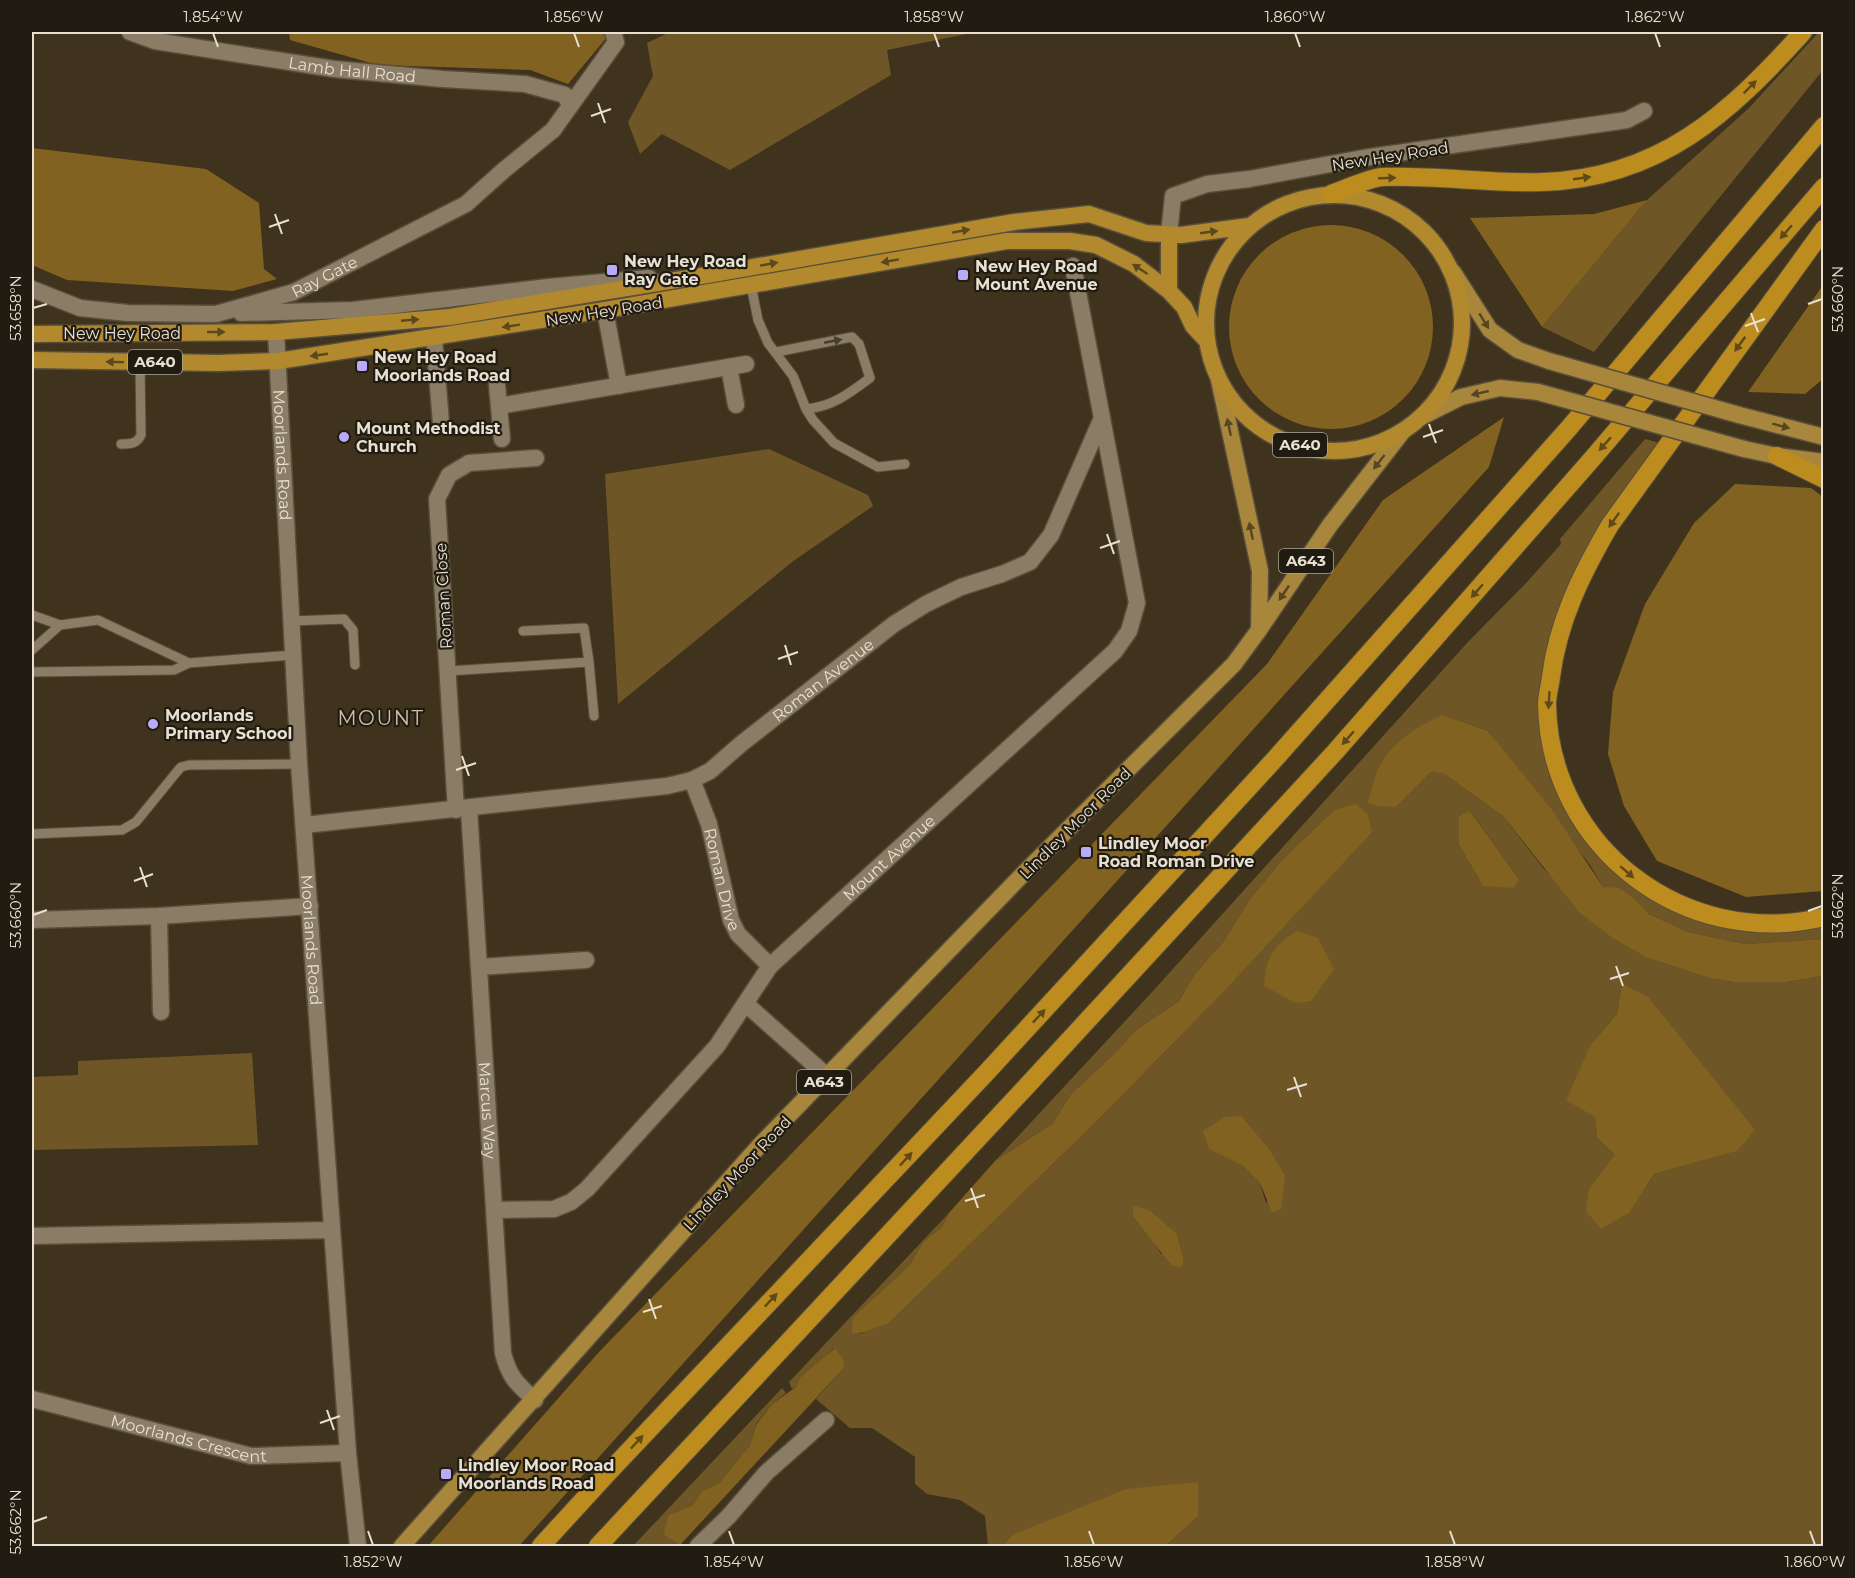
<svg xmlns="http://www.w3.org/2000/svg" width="1855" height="1578" viewBox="0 0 1855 1578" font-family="Montserrat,sans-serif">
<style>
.green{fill:#6f5626;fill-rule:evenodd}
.forest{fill:#826220}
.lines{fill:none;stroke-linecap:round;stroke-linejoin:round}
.service-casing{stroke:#584e3b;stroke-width:11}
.minor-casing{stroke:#584e3b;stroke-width:19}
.primary-casing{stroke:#584e3b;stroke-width:19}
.trunk-casing{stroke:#584e3b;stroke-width:19}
.motorway-casing{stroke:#584e3b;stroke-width:20}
.service{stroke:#8b7d65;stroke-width:9}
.minor{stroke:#8b7d65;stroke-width:16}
.primary{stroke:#a8863b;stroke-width:16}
.trunk{stroke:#b2892d;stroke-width:16}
.motorway{stroke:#bc8c1f;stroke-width:18}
.primary-bridge-casing{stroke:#584e3b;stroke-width:19;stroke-linecap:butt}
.primary-bridge{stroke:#a8863b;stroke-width:16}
.oneway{fill:#5f4917}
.oneway2{fill:#5b481d}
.oneway3{fill:#574622}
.oneway4{fill:#463e2f}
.ticks{fill:none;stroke:#e7e0d3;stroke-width:2}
.poi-dot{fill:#b8abf7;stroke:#211c12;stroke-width:2}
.labels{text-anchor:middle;stroke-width:4.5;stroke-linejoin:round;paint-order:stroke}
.shield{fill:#211c12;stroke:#aca599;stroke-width:1.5}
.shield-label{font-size:15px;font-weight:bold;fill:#e7e0d3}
.street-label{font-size:16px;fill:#e7e0d3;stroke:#211c12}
.poi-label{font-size:16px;font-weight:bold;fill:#e7e0d3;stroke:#211c12;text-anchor:start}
.quarter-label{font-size:20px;letter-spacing:1.5px;fill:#ccbea4;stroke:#211c12}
.neatline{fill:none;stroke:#e7e0d3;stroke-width:2}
.ticks-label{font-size:15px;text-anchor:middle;fill:#e7e0d3}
</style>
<rect width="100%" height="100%" fill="#3f331d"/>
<path class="green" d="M670,32H977L887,50L891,75L730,170L662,134L640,154L628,122L653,76L647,43Z
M1819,32H1823V70L1594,352L1542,327L1647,200L1749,108Z
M1645,439L1660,443L1581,560L1563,597L1552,631L1545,739L1628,883C1689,927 1750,943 1823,927V939L1745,944L1688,932L1649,914L1634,898L1603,887L1590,865L1488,731L1443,715L1396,807L1431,772L1444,774L1503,816L1543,868L1614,939L1645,957L1709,978L1734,982H1786L1823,976V1546H1162L1169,1543L1198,1516L1197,1482L1012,1535L1003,1546H988L985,1516L960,1500L927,1494L915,1484V1457L872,1428H850L816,1399L844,1368L834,1348L796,1387L792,1389L789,1382L948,1214L942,1227L923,1242L910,1265L853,1317L860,1334L877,1326L888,1324L1095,1123L1210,1006L1334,810L1283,859L1249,900L1224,941L1194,975L1179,1001L1137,1029L1114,1054L1071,1094L1052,1124L995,1161L1153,991L1467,643L1527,582L1561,544L1560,539ZM1471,812L1519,879L1483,886L1459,845V816ZM1622,984L1736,1151L1654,1174L1630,1212L1615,1155L1597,1138L1591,1044L1617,1014ZM1242,1165L1284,1176L1266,1203L1260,1183ZM1133,1217L1177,1234L1184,1260L1161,1254L1148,1233Z
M769,449L868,495L873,506L792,562L618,704L605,474Z
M252,1053L258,1145L32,1150V1077L78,1075V1061Z
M782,1388L786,1393L772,1404L756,1424L750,1445L720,1482L701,1492L693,1505L668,1515L665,1535L680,1545L678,1546H633Z"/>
<path class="forest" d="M289,32H605L607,37L568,84L530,70L378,65L290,40Z
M32,148L206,169L259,203L264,269L277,279L233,291L67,280L32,265Z
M1647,200L1542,327L1470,218L1594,214Z
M1229 327a102 102 0 1 1 204 0a102 102 0 1 1-204 0Z
M1823,285V379L1805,394L1748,392Z
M1504,417L1489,467L519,1546H428L599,1352L1267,664L1383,500Z
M1735,484L1811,488L1823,497V891L1746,897L1657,861L1624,806L1608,754L1613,692L1645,604L1694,523Z
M1443,715L1488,731L1552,810L1603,887L1619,888L1634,898L1649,914L1688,932L1745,944L1823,939V976L1786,982H1734L1709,978L1645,957L1614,939L1579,912L1503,816L1444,774L1431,772L1396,807L1378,806L1368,802C1372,790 1374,776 1380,765C1395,740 1417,726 1443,715Z
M1356,804L1368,815L1372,832L1210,1006L1095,1123L888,1324C875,1326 865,1335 852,1333L853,1317L910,1265L923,1242L942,1227L948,1214L995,1161L1052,1124L1071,1094L1114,1054L1137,1029L1179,1001L1194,975L1224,941L1249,900L1283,859L1334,810Z
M1470,811L1519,879L1513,888L1483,886L1459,845V816Z
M1297,931L1318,938L1334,969L1311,1001L1296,1003L1264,986C1266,957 1272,947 1297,931Z
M1622,984L1648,997L1755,1130L1737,1151L1654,1174L1630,1212L1601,1229L1586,1211L1589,1189L1615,1155L1597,1138L1595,1117L1566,1100L1591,1044L1617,1014Z
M1241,1116L1270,1150L1285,1176L1281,1209L1272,1212L1260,1183L1242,1165L1209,1149L1203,1131L1225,1117Z
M1133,1206L1149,1210L1177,1234L1184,1260L1182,1267L1173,1266C1158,1251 1148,1233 1133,1217Z
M835,1348L843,1359L844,1368L680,1545L664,1535L668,1515L693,1505L701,1492L720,1482L750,1445L756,1425L772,1404L796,1387L800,1378Z
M1198,1482V1516L1169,1543L1162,1546H1003L1012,1535L1126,1489Z"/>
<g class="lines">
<defs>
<path id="service" d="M751,285L758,320L768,343L793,376L806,409C832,407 850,393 870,378L859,344L852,337L776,352
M806,409L813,420L834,443L878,467L905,464
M121,444C130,444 137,444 141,435L140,362
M32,615L60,625L98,620L189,663L293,655
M291,621L344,619L353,630L355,665
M32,650L60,625
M589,662L594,716
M448,671L589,662L584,628L523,631
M32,672L174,670L189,663
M32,834L122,830L136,822L175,774L181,767L189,765L299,764"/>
<g id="minor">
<path id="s1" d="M130,32L155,41L334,69L443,79L525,84L565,95L570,105"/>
<path d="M1169,234L1173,196L1207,184L1249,179L1363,158L1627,120L1644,111"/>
<path id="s2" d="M32,289L80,308L128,313L216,314L294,292L466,204L504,170L553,130L616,42L613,32"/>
<path d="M605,310L619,386"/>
<path d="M241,313L353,310L548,287L649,278"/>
<path id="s3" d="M276,332L299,764L348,1453L358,1546"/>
<path d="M434,338L441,423"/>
<path d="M729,367L736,405"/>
<path d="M497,385L502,439"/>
<path d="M499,406L746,364"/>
<path id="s4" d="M692,780L709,824L731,920L738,934L770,966"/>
<path id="s5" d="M469,809L503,1353C509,1377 517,1384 535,1400"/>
<path d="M456,810L437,499L449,475L469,463L536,458"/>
<path id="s6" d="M304,825L667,786L692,780L710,771L741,744L894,624L926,604L961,587L1002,574L1030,562L1051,535L1102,418L1073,266"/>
<path d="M159,916L161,1012"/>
<path d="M32,920L159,916L310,906"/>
<path d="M479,967L586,960"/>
<path d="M746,1004L828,1077"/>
<path id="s7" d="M495,1210L554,1209L571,1202L587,1189L717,1046L770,966L1115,651L1129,631L1137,603L1102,418"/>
<path d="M32,1236L332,1230"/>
<path id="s8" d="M32,1399L251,1456L348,1453"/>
<path d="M698,1546L729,1516L766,1473L826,1420"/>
</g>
<path id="primary" d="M1453,272L1490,330L1518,350L1549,361
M1219,380L1260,571L1259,630
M1739,415L1824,437
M1421,417L1461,397L1500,388L1538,392
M1744,449L1777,456L1824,462
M402,1546L760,1145L1028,869L1234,664L1259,630L1330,525L1403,431"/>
<path id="trunk" d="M1206 323a128 128 0 1 1 256 0a128 128 0 1 1-256 0Z
M1169,234V291
M32,334L276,332L450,317L713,274L1014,222L1089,214L1146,233L1181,235L1249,226
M32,360L218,363L278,361L605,310L1007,241H1070L1096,245L1134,264L1169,291L1184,307L1193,326L1207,341"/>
<path id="motorway" d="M1331,194C1346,189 1368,178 1383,177C1436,175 1490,184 1543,182C1660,178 1729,114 1803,32
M1824,229L1610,525C1582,573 1558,621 1551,677C1550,686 1547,695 1547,704C1549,848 1686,951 1824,917
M1777,456L1824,479
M541,1546L607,1474L987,1072L1274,760L1569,428L1824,126
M598,1546L1025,1088L1335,752L1592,459L1824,187"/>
</defs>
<use href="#service" class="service-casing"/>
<use href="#minor" class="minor-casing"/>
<use href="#primary" class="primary-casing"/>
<use href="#trunk" class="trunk-casing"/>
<use href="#motorway" class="motorway-casing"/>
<use href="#service" class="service"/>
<use href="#minor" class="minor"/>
<use href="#primary" class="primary"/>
<use href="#trunk" class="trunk"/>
<use href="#motorway" class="motorway"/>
<defs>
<path id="primary-bridge" d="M1549,361L1739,415
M1538,392L1744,449"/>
</defs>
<use href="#primary-bridge" class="primary-bridge-casing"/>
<use href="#primary-bridge" class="primary-bridge"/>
</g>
<defs><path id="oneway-solid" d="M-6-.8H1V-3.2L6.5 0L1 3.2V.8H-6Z" transform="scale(1.5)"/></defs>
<g class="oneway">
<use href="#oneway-solid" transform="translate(1750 87) rotate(-45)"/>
<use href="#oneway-solid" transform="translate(1387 178) rotate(-2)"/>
<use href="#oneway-solid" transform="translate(1582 178) rotate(-8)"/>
<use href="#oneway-solid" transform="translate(1786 232) rotate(131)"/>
<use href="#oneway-solid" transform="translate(1740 344) rotate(126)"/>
<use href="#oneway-solid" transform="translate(1605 444) rotate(131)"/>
<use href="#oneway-solid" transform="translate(1614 520) rotate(125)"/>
<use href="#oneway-solid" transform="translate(1477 591) rotate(131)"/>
<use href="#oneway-solid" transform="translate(1549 700) rotate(93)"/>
<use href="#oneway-solid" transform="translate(1348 738) rotate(131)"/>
<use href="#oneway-solid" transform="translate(1627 872) rotate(41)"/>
<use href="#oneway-solid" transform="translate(1039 1016) rotate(-47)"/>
<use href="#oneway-solid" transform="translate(906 1159) rotate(-47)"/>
<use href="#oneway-solid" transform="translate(771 1300) rotate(-47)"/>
<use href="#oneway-solid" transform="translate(637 1442) rotate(-47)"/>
</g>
<g class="oneway2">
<use href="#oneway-solid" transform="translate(961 231) rotate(-10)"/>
<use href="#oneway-solid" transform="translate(1209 232) rotate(-8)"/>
<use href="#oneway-solid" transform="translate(890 261) rotate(170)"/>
<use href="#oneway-solid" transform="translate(769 264) rotate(-10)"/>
<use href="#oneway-solid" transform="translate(1140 269) rotate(-147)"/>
<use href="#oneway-solid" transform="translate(410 320) rotate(-5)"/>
<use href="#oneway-solid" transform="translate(511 326) rotate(171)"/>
<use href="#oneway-solid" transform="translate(216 332)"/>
<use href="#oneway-solid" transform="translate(319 355) rotate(172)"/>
<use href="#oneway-solid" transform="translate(115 362) rotate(-179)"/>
</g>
<g class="oneway3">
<use href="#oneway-solid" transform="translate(1484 321) rotate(58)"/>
<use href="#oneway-solid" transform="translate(1480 393) rotate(167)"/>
<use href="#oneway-solid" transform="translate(1781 426) rotate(15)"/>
<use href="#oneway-solid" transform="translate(1229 427) rotate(-102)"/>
<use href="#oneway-solid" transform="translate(1379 462) rotate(128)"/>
<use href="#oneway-solid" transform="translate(1251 531) rotate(-102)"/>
<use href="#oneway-solid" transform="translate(1284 593) rotate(124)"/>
</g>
<use class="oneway4" href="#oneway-solid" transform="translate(833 341) rotate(-11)"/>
<path class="ticks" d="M213,33L218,47M574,33L579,47M934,33L939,47M1295,33L1300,47M1655,33L1660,47M598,103L605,123M591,116L611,109M275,214L282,234M269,227L289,220M1808,304L1822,299M33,308L47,304M1751,313L1758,332M1745,326L1765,319M1429,424L1436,443M1423,437L1443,430M1107,534L1114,554M1100,548L1120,541M785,645L791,665M778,659L798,652M462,756L469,776M456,770L476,763M140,867L147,887M134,881L153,874M1808,911L1822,906M33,915L47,910M1616,966L1623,986M1610,979L1629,973M1294,1077L1301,1097M1287,1090L1307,1084M971,1188L978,1208M965,1201L985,1195M649,1299L656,1319M643,1312L662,1306M327,1410L334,1430M320,1423L340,1416M33,1522L47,1517M368,1531L373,1545M729,1531L734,1545M1089,1531L1094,1545M1450,1531L1455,1545M1810,1531L1815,1545"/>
<g class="poi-dot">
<rect x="606" y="264" width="12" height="12" rx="3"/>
<rect x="957" y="269" width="12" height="12" rx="3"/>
<rect x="356" y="360" width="12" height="12" rx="3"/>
<circle cx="344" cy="437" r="6"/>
<circle cx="153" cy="724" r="6"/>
<rect x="1080" y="846" width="12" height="12" rx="3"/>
<rect x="440" y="1468" width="12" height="12" rx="3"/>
</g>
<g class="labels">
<g class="shield">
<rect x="128" y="350" width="54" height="24" rx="4.5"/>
<rect x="1273" y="433" width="54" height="24" rx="4.5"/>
<rect x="1279" y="549" width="54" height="24" rx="4.5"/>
<rect x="797" y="1070" width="54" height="24" rx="4.5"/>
</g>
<g class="shield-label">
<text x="155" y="367">A640</text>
<text x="1300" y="450">A640</text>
<text x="1306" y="566">A643</text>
<text x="824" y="1087">A643</text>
</g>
<g class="street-label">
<text dy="6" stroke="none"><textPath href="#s1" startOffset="226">Lamb Hall Road</textPath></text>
<text transform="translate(1390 156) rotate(-9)" y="6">New Hey Road</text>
<text dy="6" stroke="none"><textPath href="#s2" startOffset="303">Ray Gate</textPath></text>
<text transform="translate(604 311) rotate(-9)" y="6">New Hey Road</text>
<text x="122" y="339">New Hey Road</text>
<text dy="6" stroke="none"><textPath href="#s3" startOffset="123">Moorlands Road</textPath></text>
<text transform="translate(443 596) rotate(-93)" y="6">Roman Close</text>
<text dy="6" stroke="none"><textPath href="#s6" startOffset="556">Roman Avenue</textPath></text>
<text transform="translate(1075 823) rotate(-45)" y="6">Lindley Moor Road</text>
<text dy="6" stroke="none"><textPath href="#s7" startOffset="548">Mount Avenue</textPath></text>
<text dy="6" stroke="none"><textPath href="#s4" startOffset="104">Roman Drive</textPath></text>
<text dy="6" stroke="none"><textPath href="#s3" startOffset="609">Moorlands Road</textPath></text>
<text dy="6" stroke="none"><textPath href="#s5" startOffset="302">Marcus Way</textPath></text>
<text transform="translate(737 1173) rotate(-47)" y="6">Lindley Moor Road</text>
<text dy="6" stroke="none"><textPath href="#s8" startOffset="162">Moorlands Crescent</textPath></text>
</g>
<g class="poi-label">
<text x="624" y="267">New Hey Road<tspan x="624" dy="18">Ray Gate</tspan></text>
<text x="975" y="272">New Hey Road<tspan x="975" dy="18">Mount Avenue</tspan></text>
<text x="374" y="363">New Hey Road<tspan x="374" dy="18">Moorlands Road</tspan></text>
<text x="356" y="434">Mount Methodist<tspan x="356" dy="18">Church</tspan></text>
<text x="165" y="721">Moorlands<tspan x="165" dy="18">Primary School</tspan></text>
<text x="1098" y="849">Lindley Moor<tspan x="1098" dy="18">Road Roman Drive</tspan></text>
<text x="458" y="1471">Lindley Moor Road<tspan x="458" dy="18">Moorlands Road</tspan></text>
</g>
<g class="quarter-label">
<text x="381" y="725">MOUNT</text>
</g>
</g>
<rect width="1855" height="1578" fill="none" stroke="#211c12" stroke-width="66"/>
<rect x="33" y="33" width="1789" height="1512" class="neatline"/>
<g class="ticks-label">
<text x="213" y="22">1.854°W</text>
<text x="574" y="22">1.856°W</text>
<text x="934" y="22">1.858°W</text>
<text x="1295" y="22">1.860°W</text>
<text x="1655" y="22">1.862°W</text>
<text transform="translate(1838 299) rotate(-90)" y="5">53.660°N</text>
<text transform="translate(16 308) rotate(-90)" y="5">53.658°N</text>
<text transform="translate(1838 906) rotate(-90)" y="5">53.662°N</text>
<text transform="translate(16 915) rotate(-90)" y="5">53.660°N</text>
<text transform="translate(16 1522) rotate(-90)" y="5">53.662°N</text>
<text x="373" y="1567">1.852°W</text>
<text x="734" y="1567">1.854°W</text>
<text x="1094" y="1567">1.856°W</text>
<text x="1455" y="1567">1.858°W</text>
<text x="1815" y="1567">1.860°W</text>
</g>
</svg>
